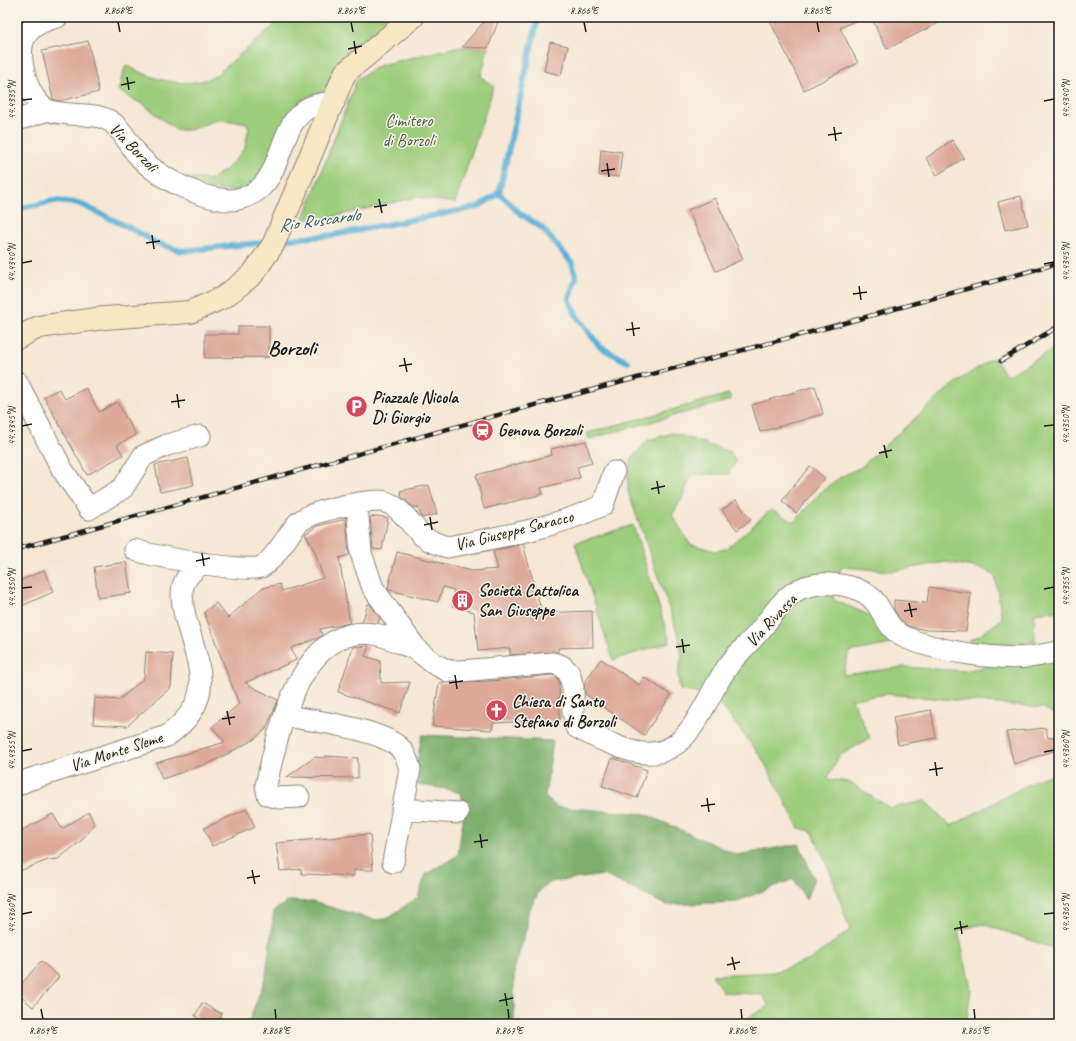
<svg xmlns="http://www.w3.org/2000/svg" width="1076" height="1041" viewBox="0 0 1076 1041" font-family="Caveat,sans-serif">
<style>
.green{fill:#9ccd7c;stroke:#5c744c}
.forest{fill:#7db06c;stroke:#4c6644}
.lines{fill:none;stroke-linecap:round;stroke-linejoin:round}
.stream{stroke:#58afd5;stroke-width:6}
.building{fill:#dda898}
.street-casing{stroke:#898278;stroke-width:23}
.secondary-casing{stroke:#898278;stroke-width:24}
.street{stroke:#fff;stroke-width:21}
.secondary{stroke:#f7e8c3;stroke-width:22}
.rail-casing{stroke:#1c1c1c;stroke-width:4.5}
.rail{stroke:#f7f3e8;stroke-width:3;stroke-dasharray:9;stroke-linecap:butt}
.ticks{fill:none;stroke:#1c1c1c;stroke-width:1.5}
.labels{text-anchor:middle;stroke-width:3;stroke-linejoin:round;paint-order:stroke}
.park-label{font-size:17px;fill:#495a3e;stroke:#f7f3e8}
.street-label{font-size:17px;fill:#1c1c1c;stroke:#f7f3e8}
.poi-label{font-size:17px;font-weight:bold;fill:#1c1c1c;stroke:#f7f3e8;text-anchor:start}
.water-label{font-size:18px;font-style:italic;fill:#345766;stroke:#f7f3e8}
.district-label{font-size:21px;font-weight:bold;fill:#1c1c1c;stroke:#f7f3e8}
.neatline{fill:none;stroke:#1c1c1c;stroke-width:1.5}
.ticks-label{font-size:10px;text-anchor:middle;fill:#1c1c1c}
</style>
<rect width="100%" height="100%" fill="#f7f3e8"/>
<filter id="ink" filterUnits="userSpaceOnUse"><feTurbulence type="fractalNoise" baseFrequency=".025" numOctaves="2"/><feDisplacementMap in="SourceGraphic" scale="8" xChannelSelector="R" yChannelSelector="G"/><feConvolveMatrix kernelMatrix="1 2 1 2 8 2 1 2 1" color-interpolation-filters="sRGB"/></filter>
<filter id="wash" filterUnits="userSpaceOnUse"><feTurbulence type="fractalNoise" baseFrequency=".012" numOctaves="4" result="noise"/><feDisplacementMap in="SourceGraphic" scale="16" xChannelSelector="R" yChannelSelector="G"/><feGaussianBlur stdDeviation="0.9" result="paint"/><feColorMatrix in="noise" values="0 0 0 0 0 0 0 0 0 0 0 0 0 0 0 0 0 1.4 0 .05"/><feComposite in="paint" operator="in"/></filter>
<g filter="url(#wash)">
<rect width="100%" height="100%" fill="#f6e7d4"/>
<path class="green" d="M284,17H401L329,89L306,98L253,186L237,192L211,189L180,177L210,180L228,168L245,148L249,127L245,122L216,120L190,130H176L143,104L130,98L118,90L126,65C153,80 187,90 215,76Z
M456,47L488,48L481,77L494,86L455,203L416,197L315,221L304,218L357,79L380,65Z
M1059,346V611L1034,613L1035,641L981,645L969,640L980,635L1002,619L995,576L984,569L946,562L893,571L842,567L831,589L834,600L869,615L880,623L891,644L849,652L843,675L904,667L964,671L998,664L1059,657V717L1044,708L887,694L852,699L870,738L839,756L827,779L849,782L890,808L925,801L951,826L1040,778L1059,772V950L983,924L958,930L971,989L966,1024H742L746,1019L769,1006L763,995L723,992L712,975L774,972L810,960L850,930L832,876L812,831L799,828L762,758L714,696L680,690L678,674L682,657L679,637L628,491V470L633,457L648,440L673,433L730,452L736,462L728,474H691L683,497L672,515L690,544L715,551L726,549L771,510L794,522C817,497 826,481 860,468L951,386L994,357L1006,376Z
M729,394L731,400L589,439L587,433Z
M633,525L670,642L613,660L575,543Z
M1059,982V1010L1053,1000Z"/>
<path class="forest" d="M422,735L553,741L545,797L557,807L645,814L737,855L799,844L814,878L806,900L794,879L735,902L666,905L604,875L551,882L540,890L528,912L527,926L514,971V1024H248L266,976L274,911L288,901L313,902L374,920L386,919L418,897L426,874L458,855L465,805L460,793L447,789L413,784Z"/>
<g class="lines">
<path class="stream" d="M499,193L517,211L542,228L572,263L576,277L569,299L576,315L600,347L628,362
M17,209L54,201L78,203L134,230L157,243L181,251L269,242
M280,240L334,235L478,207L499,193L538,17"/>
</g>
<g id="blocks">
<path class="building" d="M488,17H500L488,48L462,47Z
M768,17H862L840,28L858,63L804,90Z
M871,17H950L887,49Z
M88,41L99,92L59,101L53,99L42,51Z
M550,42L568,46L561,75L544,71Z
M952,140L964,158L937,175L926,158Z
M601,149L622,152L619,177L599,175Z
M1021,196L1028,225L1005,230L998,202Z
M715,198L743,259L716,271L688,210Z
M238,326H269V357L205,358V334H238Z
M815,386L823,414L760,432L752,405Z
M86,388L99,412L117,402L136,435L117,445L123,455L87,475L44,397L59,389L65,399Z
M586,441L592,463L577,467L580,478L541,488L543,494L484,509L476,475L552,455L551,449Z
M188,458L194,485L160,492L155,465Z
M810,466L825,478L796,513L782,501Z
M429,485L437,514L422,518L418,507H413L402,497L400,491Z
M736,500L751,520L737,530L722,510Z
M378,516L388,518L382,550L373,549L370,517Z
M346,519L349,555L339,558L350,623L320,629L322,635L318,638L291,648L296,660L245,683L278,700L266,729L253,740L212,762L162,779L156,763L225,742L212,727L239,704L204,612L216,603L228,618L262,588L280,584L282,591L323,578L315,552L305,534L317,526Z
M523,544L542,613L592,611L593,647L558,648V652L510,655V648L478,651L474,612L452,606L454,590L443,587L438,602L389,590L388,588L397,552L472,571L498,569L493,551Z
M126,562L131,593L98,598L94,567Z
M44,570L53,592L17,608V582Z
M929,587L971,593L966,631L926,630L908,626L900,619L894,610V600L927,603Z
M368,604H370L380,618L378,623H362Z
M369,646L365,656L380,661L381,683L410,682L400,713L338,692L353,647Z
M146,652L173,654L171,687L127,726L93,724L95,698L119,700L144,678Z
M601,659L639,685L644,677L671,695L644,735L585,694L584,683Z
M552,675L556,676L559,681L560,720L493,723L492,730L432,726L439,683L490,681Z
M931,710L936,738L898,745L893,717Z
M1046,728L1048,738L1059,736V749L1014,764L1006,732Z
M325,756L358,758V778L287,777L315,757L325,758Z
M612,758L647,770L637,798L602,786Z
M247,809L255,827L212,846L204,828Z
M89,812L94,824L81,841L58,859L48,860L17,872V833L53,814L62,829Z
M370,834L373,870H354V876L302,874L301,869L280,871L276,843Z
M41,961L59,977L33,1007L17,993V989Z
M202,1003L222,1014L217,1024H208L195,1016Z"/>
</g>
</g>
<g filter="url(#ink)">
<use href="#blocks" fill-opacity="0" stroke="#898278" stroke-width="1"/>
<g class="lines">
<defs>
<path id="street" d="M57,17C45,20 31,25 25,37C15,55 28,102 48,110C67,118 95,110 113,123C123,131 129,144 137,154C156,177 200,199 230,200C236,200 242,198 248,196C284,180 276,131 305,110C313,104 324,104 334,102
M17,120L48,110
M17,382L62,469L89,509L123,488L143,456L167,445L200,436
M357,505L361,553L373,588L417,650L433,663L448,671H461L553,663L562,666L569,673L573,687V711L576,727C591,736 606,742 622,748C686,772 698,710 726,669C736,654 751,642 762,628C773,614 787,592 805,587C826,580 862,584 876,603C884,614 890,631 904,637C936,651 994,660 1029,657C1039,656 1049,653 1059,652
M135,550C152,556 246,573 261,567C274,561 288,534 298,523C309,511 362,501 379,501C398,501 410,525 423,536C431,542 439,545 448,547C500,537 555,528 603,505L614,472
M285,716C313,720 379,729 399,747C405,753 408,761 410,769L393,862
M17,785L28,780L167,736C219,698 198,667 185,616C183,606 180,593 184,583C187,575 196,568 202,563
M299,797L280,798L268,795L266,785C278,732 301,623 374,634C388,636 404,645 417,650
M402,809L458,813"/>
<path id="secondary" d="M17,338L39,327L60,324L104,318L190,312L224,297L252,275L273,245L345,73L413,17"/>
</defs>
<use href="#street" class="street-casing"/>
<use href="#secondary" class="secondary-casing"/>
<use href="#street" class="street"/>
<use href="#secondary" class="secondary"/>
<defs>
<path id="rail" d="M1001,361L1059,326
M17,549L516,410L830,327L1059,263"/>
</defs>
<use href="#rail" class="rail-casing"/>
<use href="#rail" class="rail"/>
</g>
</g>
<path class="ticks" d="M118,22L120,32M351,22L353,32M584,22L586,32M817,22L819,32M354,41L356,54M348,49L362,46M127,77L129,90M121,85L135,82M22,100L32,99M1044,101L1054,99M834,127L836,141M828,135L842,133M607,163L609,177M601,171L615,169M379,199L382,213M374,207L387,205M152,235L154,249M146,243L160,241M22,263L32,261M1044,264L1054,262M859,286L861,300M853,294L867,292M632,322L634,336M626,330L640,328M404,358L407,372M399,366L412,364M177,394L179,408M171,402L185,400M22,426L32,424M1044,426L1054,425M884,445L887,458M879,453L892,450M657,481L659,494M651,489L665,486M430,517L432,530M424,525L438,522M202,553L204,566M196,561L210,558M22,588L32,587M1044,589L1054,587M909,603L912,617M904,611L917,609M682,639L684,653M676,647L690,645M455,675L457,689M449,683L463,681M227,711L230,725M222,719L235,717M22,751L32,749M1044,752L1054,750M935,762L937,776M929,770L943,768M707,798L709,812M701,806L715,804M480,834L482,848M474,842L488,840M252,870L255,884M247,878L260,876M22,914L32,912M1044,914L1054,913M960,921L962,934M954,929L968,926M732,957L735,970M727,965L740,962M505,993L507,1006M499,1001L513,998M41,1009L43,1019M275,1009L276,1019M508,1009L509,1019M741,1009L742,1019M974,1009L975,1019"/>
<defs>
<symbol id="parking-disc" viewBox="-11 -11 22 22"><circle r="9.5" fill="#d1495b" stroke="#f7f3e8"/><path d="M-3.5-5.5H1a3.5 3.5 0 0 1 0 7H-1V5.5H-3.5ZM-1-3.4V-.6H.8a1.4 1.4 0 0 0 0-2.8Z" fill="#fff"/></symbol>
<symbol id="station-disc" viewBox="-11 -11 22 22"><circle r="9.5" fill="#d1495b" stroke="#f7f3e8"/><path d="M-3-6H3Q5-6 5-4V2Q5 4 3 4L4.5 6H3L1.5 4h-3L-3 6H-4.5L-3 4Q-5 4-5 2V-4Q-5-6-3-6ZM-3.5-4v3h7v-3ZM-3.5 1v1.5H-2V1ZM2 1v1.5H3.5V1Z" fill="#fff"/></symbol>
<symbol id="building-disc" viewBox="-11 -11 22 22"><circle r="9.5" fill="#d1495b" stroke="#f7f3e8"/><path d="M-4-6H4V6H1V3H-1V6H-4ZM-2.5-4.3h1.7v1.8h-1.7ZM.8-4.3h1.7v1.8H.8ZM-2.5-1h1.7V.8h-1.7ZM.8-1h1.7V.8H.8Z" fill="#fff"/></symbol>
<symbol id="church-disc" viewBox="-11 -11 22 22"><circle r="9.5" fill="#d1495b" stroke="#f7f3e8"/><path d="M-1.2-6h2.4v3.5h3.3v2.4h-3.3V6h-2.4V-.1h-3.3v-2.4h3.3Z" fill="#fff"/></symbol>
</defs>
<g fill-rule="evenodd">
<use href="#parking-disc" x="344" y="394" width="25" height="25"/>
<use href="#station-disc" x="470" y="418" width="25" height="25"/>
<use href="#building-disc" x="450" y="588" width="25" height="25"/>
<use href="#church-disc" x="484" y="698" width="25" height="25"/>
</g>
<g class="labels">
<g class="park-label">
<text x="409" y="126">Cimitero<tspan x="409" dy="20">di Borzoli</tspan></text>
</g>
<g class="street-label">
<text transform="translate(134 147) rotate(45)" y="6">Via Borzoli</text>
<text transform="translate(514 530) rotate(-14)" y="6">Via Giuseppe Saracco</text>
<text transform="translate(771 620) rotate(-47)" y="6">Via Rivassa</text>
<text transform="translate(116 751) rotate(-18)" y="6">Via Monte Sleme</text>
</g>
<g class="poi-label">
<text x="372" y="403">Piazzale Nicola<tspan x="372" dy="20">Di Giorgio</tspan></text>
<text x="498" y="436">Genova Borzoli</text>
<text x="478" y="596">Società Cattolica<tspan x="478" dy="20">San Giuseppe</tspan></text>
<text x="512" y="707">Chiesa di Santo<tspan x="512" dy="20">Stefano di Borzoli</tspan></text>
</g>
<g class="water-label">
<text transform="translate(319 220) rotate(-8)" y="6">Rio Ruscarolo</text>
</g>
<g class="district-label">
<text x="292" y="355">Borzoli</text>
</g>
</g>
<rect width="1076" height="1041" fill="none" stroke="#f7f3e8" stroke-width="44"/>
<rect x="22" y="22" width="1032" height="997" class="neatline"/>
<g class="ticks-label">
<text x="118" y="14">8.868°E</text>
<text x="351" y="14">8.867°E</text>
<text x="584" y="14">8.866°E</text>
<text x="817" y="14">8.865°E</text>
<text transform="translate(1065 99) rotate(-90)" y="4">44.4340°N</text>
<text transform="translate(11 100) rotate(-90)" y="4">44.4335°N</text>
<text transform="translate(1065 262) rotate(-90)" y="4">44.4345°N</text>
<text transform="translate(11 263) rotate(-90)" y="4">44.4340°N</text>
<text transform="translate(1065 425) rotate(-90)" y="4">44.4350°N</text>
<text transform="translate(11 426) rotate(-90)" y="4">44.4345°N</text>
<text transform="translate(1065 587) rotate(-90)" y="4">44.4355°N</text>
<text transform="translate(11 588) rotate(-90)" y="4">44.4350°N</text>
<text transform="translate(1065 750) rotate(-90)" y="4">44.4360°N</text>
<text transform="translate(11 751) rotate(-90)" y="4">44.4355°N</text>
<text transform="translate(1065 913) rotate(-90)" y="4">44.4365°N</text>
<text transform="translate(11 914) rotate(-90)" y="4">44.4360°N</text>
<text x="43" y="1034">8.869°E</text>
<text x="276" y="1034">8.868°E</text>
<text x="509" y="1034">8.867°E</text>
<text x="742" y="1034">8.866°E</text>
<text x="975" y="1034">8.865°E</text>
</g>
</svg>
